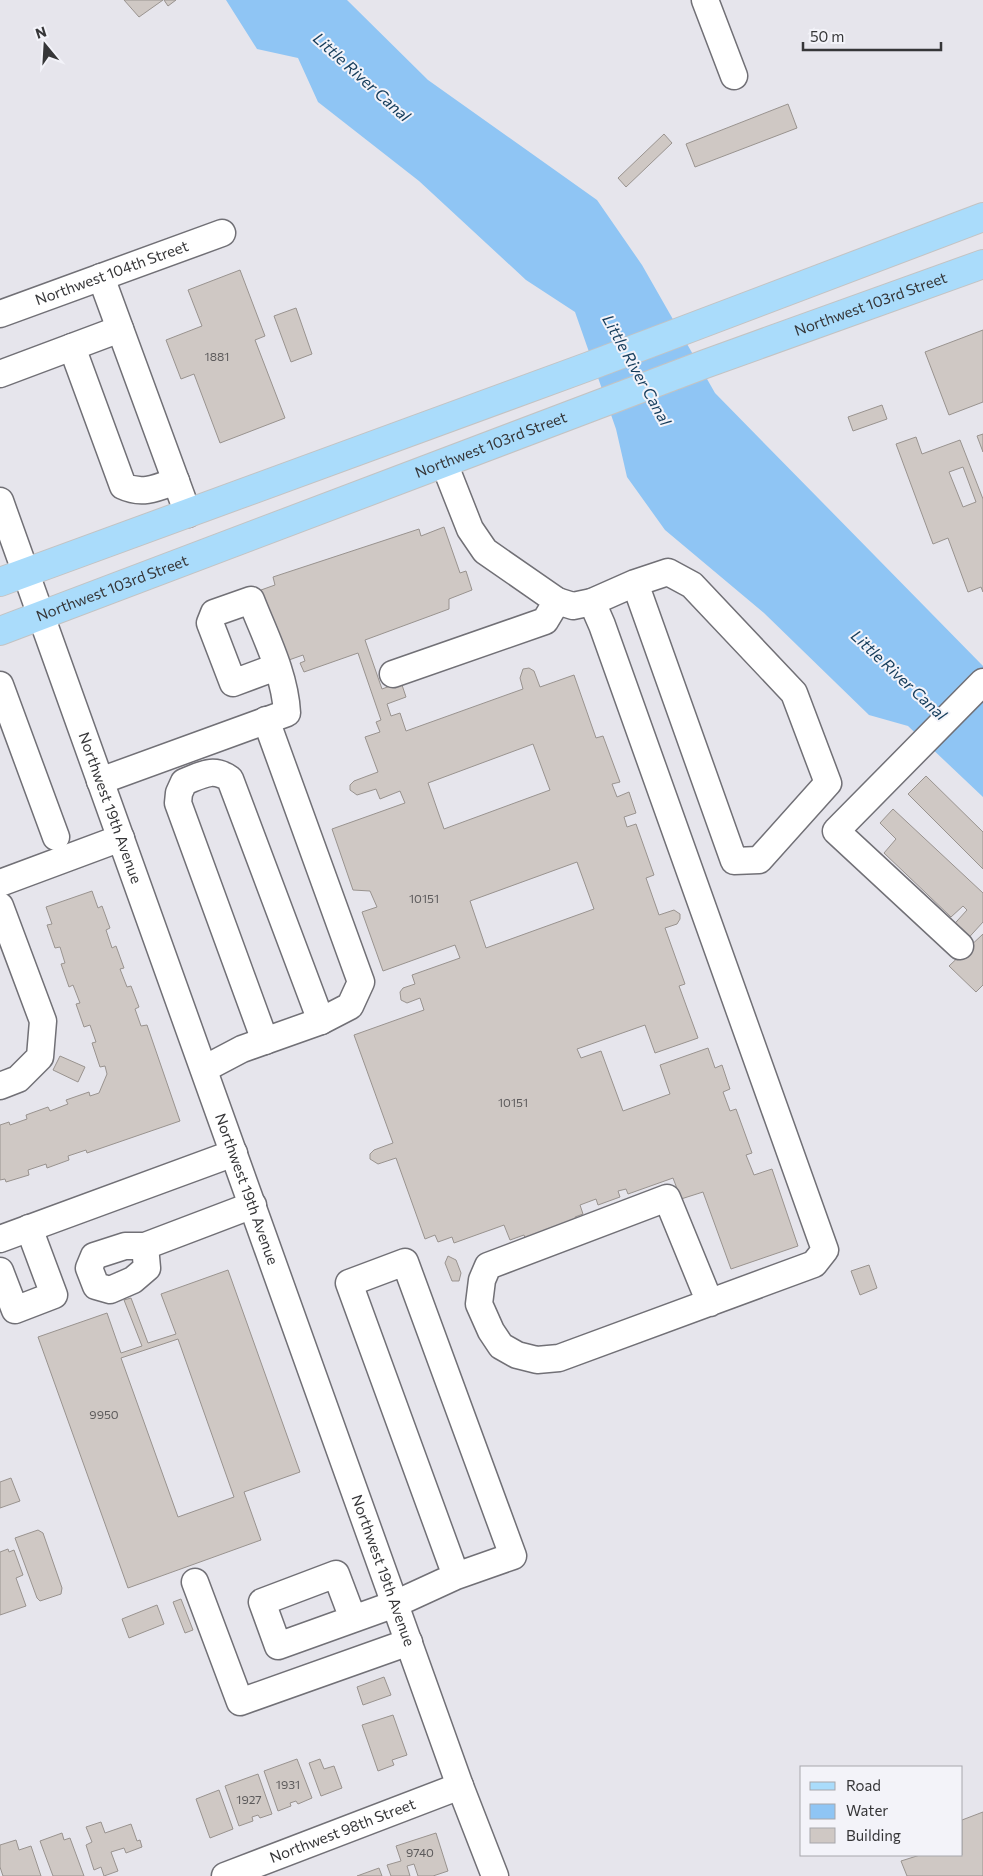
<svg xmlns="http://www.w3.org/2000/svg" width="983" height="1876" viewBox="0 0 983 1876" font-family="Commissioner,sans-serif">
<style>
.water{fill:#8fc5f4}
.building{fill:#cfc8c4;stroke:#99938f;fill-rule:evenodd}
.lines{fill:none;stroke-linecap:round;stroke-linejoin:round}
.minor-casing{stroke:#717076;stroke-width:29}
.major-casing{stroke:#c3c3c3;stroke-width:30}
.minor{stroke:#fff;stroke-width:26}
.major{stroke:#aadcfb;stroke-width:28}
.labels{text-anchor:middle;stroke-width:4;stroke-linejoin:round;paint-order:stroke}
.number-label{font-size:12px;fill:#5c5a5b}
.street-label{font-size:15px;fill:#363638;stroke:#f3f3f9}
.water-label{font-size:16px;font-style:italic;fill:#143c5b;stroke:#f3f3f9}
</style>
<rect width="100%" height="100%" fill="#e6e5ec"/>
<path class="water" d="M226,0H347L428,80L597,200L642,265L715,393L983,666V797L908,726L869,715L764,613L665,530L627,477L616,429L575,312L526,280L419,181L318,102L298,58L257,49Z"/>
<path class="building" d="M124,0H163L139,17Z
M164,0H176L168,6Z
M788,104L797,128L695,167L686,144Z
M664,134L672,143L626,187L618,178Z
M240,270L265,336L255,340L285,418L220,443L194,374L181,379L166,340L202,326L188,290Z
M296,308L312,354L291,362L274,316Z
M983,330V402L949,415L925,352Z
M882,405L887,419L853,431L848,417Z
M983,434V452L977,436Z
M916,437L922,454L960,440L983,499V592L981,587L968,592L948,538L933,544L896,444ZM963,467L976,502L963,507L949,472Z
M444,527L460,573L466,571L472,590L449,599V609L365,640L382,689L401,682L406,697L387,704L391,716L400,713L406,731L523,689L520,678L523,669L529,668L534,671L540,687L574,675L596,738L603,736L620,782L612,784L617,797L629,792L636,813L624,817L627,827L636,824L654,875L646,878L659,915L674,910L680,914V919L677,924L665,928L685,984L679,986L698,1038L655,1053L645,1025L577,1049L581,1058L601,1051L623,1111L670,1094L660,1065L708,1048L715,1068L722,1065L730,1089L723,1092L730,1111L736,1109L752,1153L746,1155L754,1175L772,1169L798,1246L731,1269L703,1192L681,1199L673,1178L628,1194L626,1189L618,1191L620,1197L598,1205L596,1199L580,1205L583,1214L575,1217L577,1223L526,1241L524,1235L510,1240L504,1225L454,1243L452,1237L438,1242L435,1235L425,1239L396,1158L378,1164L370,1159V1154L374,1150L393,1143L354,1035L424,1010L420,998L407,1003L401,1000L400,992L403,988L415,984L412,975L460,958L455,945L383,971L362,912L377,907L370,891L353,890L332,829L405,803L400,791L380,799L376,789L357,795L350,790V785L354,781L378,772L365,737L380,732L376,722L381,720L358,653L304,672L300,663L305,661L303,655L286,661L261,590L275,585L273,577L419,529L421,536ZM533,744L550,790L444,829L428,783ZM577,862L594,909L486,948L470,901Z
M926,776L983,832V869L908,794Z
M893,809L983,893V922L963,944L948,931L967,910L963,906L951,917L884,853L896,839L880,823Z
M92,891L98,908L102,906L110,928L106,930L112,948L116,946L124,968L120,969L127,987L131,986L139,1007L135,1009L141,1026L147,1025L180,1121L87,1153L86,1150L68,1156L69,1160L47,1168L46,1164L28,1170L29,1175L6,1182L5,1179L0,1180V1125L9,1122L10,1125L27,1119L26,1115L48,1107L50,1111L68,1104L66,1100L89,1092L90,1096L99,1093L107,1074L105,1066L100,1067L92,1043L96,1042L90,1025L84,1027L76,1004L80,1003L73,985L69,987L61,964L65,963L60,947L55,948L47,925L52,924L46,907Z
M983,934V985L976,992L949,966Z
M60,1056L85,1067L78,1082L53,1070Z
M448,1256L456,1260L461,1273L459,1281H452L445,1263Z
M869,1265L877,1288L860,1295L851,1271Z
M228,1270L300,1472L244,1492L261,1540L128,1588L38,1337L107,1313L121,1353L142,1346L124,1300L131,1298L148,1343L176,1334L161,1294ZM178,1339L234,1497L178,1517L121,1358Z
M11,1478L20,1501L0,1508V1482Z
M38,1530L43,1533L62,1588L61,1594L40,1601L37,1598L15,1538Z
M8,1549L9,1552L14,1550L23,1575L16,1578L26,1606L0,1615V1552Z
M181,1599L193,1630L185,1633L173,1602Z
M157,1605L164,1624L129,1638L122,1619Z
M384,1677L391,1695L363,1705L357,1687Z
M393,1715L407,1755L392,1760L394,1765L378,1771L362,1725Z
M297,1759L312,1798L298,1804L296,1801L290,1803L291,1806L278,1811L264,1771Z
M320,1759L324,1769L334,1766L342,1788L321,1796L309,1763Z
M258,1774L272,1814L260,1818L258,1815L252,1817L253,1821L239,1826L225,1786Z
M219,1790L233,1829L210,1838L196,1799Z
M983,1812V1876H907L901,1861L920,1855H962V1820Z
M101,1822L105,1833L131,1824L137,1841L140,1840L142,1847L126,1853L124,1848L111,1852L118,1871L104,1876L101,1867L94,1870L86,1845L92,1842L86,1827Z
M62,1833L64,1840L70,1838L84,1876H53L40,1841Z
M436,1833L448,1871L433,1876H418L414,1864L407,1866L410,1876H391L387,1865L401,1861L396,1846Z
M16,1840L19,1850L31,1846L41,1876H3L0,1867V1845Z
M379,1868L382,1876H357Z"/>
<g class="lines">
<defs>
<g id="minor">
<path d="M705,0L734,76"/>
<path d="M101,277L188,514"/>
<path id="s1" d="M0,314L222,233"/>
<path d="M72,347L123,486C142,495 157,488 176,481"/>
<path d="M0,374L120,329"/>
<path id="s2" d="M0,501L460,1786L495,1876"/>
<path d="M557,601L573,606L592,602L635,583L668,572L692,585L794,693L828,783L759,860L734,861L635,583"/>
<path d="M592,602L602,625L825,1250L814,1264L559,1358L537,1360L517,1355L501,1346L491,1331L479,1304L482,1280L488,1266L667,1198L710,1303"/>
<path d="M393,674L545,621L557,601L485,551L470,529L444,463"/>
<path d="M0,685L56,837"/>
<path d="M100,781L287,713C285,674 265,636 251,600L214,613L210,623L233,683L276,667"/>
<path d="M0,883L121,838"/>
<path d="M0,906L43,1021L40,1057L18,1079L0,1086"/>
<path d="M960,946L836,831L983,682"/>
<path d="M265,1041L178,803L179,793L184,782C202,775 213,767 230,779L321,1021"/>
<path d="M204,1069L242,1049L321,1021L350,1006L361,982L266,720"/>
<path d="M0,1239L234,1153"/>
<path d="M145,1246L147,1268L133,1280L110,1290L96,1286L89,1268L94,1256L125,1246H145L253,1205"/>
<path d="M0,1271L15,1310L54,1295L29,1228"/>
<path d="M195,1582L240,1702L409,1642"/>
<path d="M353,1619L336,1574L262,1602L278,1646L395,1604L456,1576L513,1556L405,1262L349,1283L456,1576"/>
<path id="s3" d="M225,1876L460,1786"/>
</g>
<g id="major">
<path d="M0,582L587,367L983,217"/>
<path id="s4" d="M0,631L705,364L983,264"/>
</g>
</defs>
<use href="#minor" class="minor-casing"/>
<use href="#major" class="major-casing"/>
<use href="#minor" class="minor"/>
<use href="#major" class="major"/>
</g>
<g class="labels">
<g class="number-label">
<text x="217" y="361">1881</text>
<text x="424" y="903">10151</text>
<text x="513" y="1107">10151</text>
<text x="104" y="1419">9950</text>
<text x="288" y="1789">1931</text>
<text x="249" y="1804">1927</text>
<text x="420" y="1857">9740</text>
</g>
<g class="street-label">
<text dy="5" stroke="none"><textPath href="#s1" startOffset="119">Northwest 104th Street</textPath></text>
<text dy="5" stroke="none"><textPath href="#s4" startOffset="930">Northwest 103rd Street</textPath></text>
<text dy="5" stroke="none"><textPath href="#s4" startOffset="525">Northwest 103rd Street</textPath></text>
<text dy="5" stroke="none"><textPath href="#s4" startOffset="120">Northwest 103rd Street</textPath></text>
<text dy="5" stroke="none"><textPath href="#s2" startOffset="326">Northwest 19th Avenue</textPath></text>
<text dy="5" stroke="none"><textPath href="#s2" startOffset="731">Northwest 19th Avenue</textPath></text>
<text dy="5" stroke="none"><textPath href="#s2" startOffset="1136">Northwest 19th Avenue</textPath></text>
<text dy="5" stroke="none"><textPath href="#s3" startOffset="126">Northwest 98th Street</textPath></text>
</g>
<g class="water-label">
<text transform="translate(362 77) rotate(42)" y="6">Little River Canal</text>
<text transform="translate(637 370) rotate(61)" y="6">Little River Canal</text>
<text transform="translate(899 675) rotate(43)" y="6">Little River Canal</text>
</g>
</g>
<rect x="800" y="1766" width="162" height="90" fill="#f3f3f9" stroke="#a7a7ac"/>
<rect x="810" y="1782" width="25" height="8" fill="#aadcfb" stroke="#a7a7ac"/>
<text x="846" y="1791" font-size="15" fill="#363638">Road</text>
<rect x="810" y="1804" width="25" height="15" fill="#8fc5f4" stroke="#a7a7ac"/>
<text x="846" y="1816" font-size="15" fill="#363638">Water</text>
<rect x="810" y="1828" width="25" height="15" fill="#cfc8c4" stroke="#a7a7ac"/>
<text x="846" y="1841" font-size="15" fill="#363638">Building</text>
<g transform="translate(45 45) rotate(342)" stroke="#f3f3f9" stroke-width="4" paint-order="stroke">
<path d="M0-4L9 19L0 12L-9 19Z" fill="#363638"/>
<text y="-8" font-size="14" font-weight="bold" text-anchor="middle" fill="#363638">N</text>
</g>
<path d="M803 42v8h138v-8" fill="none" stroke="#363638" stroke-width="2.5"/>
<text x="810" y="42" font-size="15" fill="#363638" stroke="#f3f3f9" stroke-width="4" paint-order="stroke">50 m</text>
</svg>
